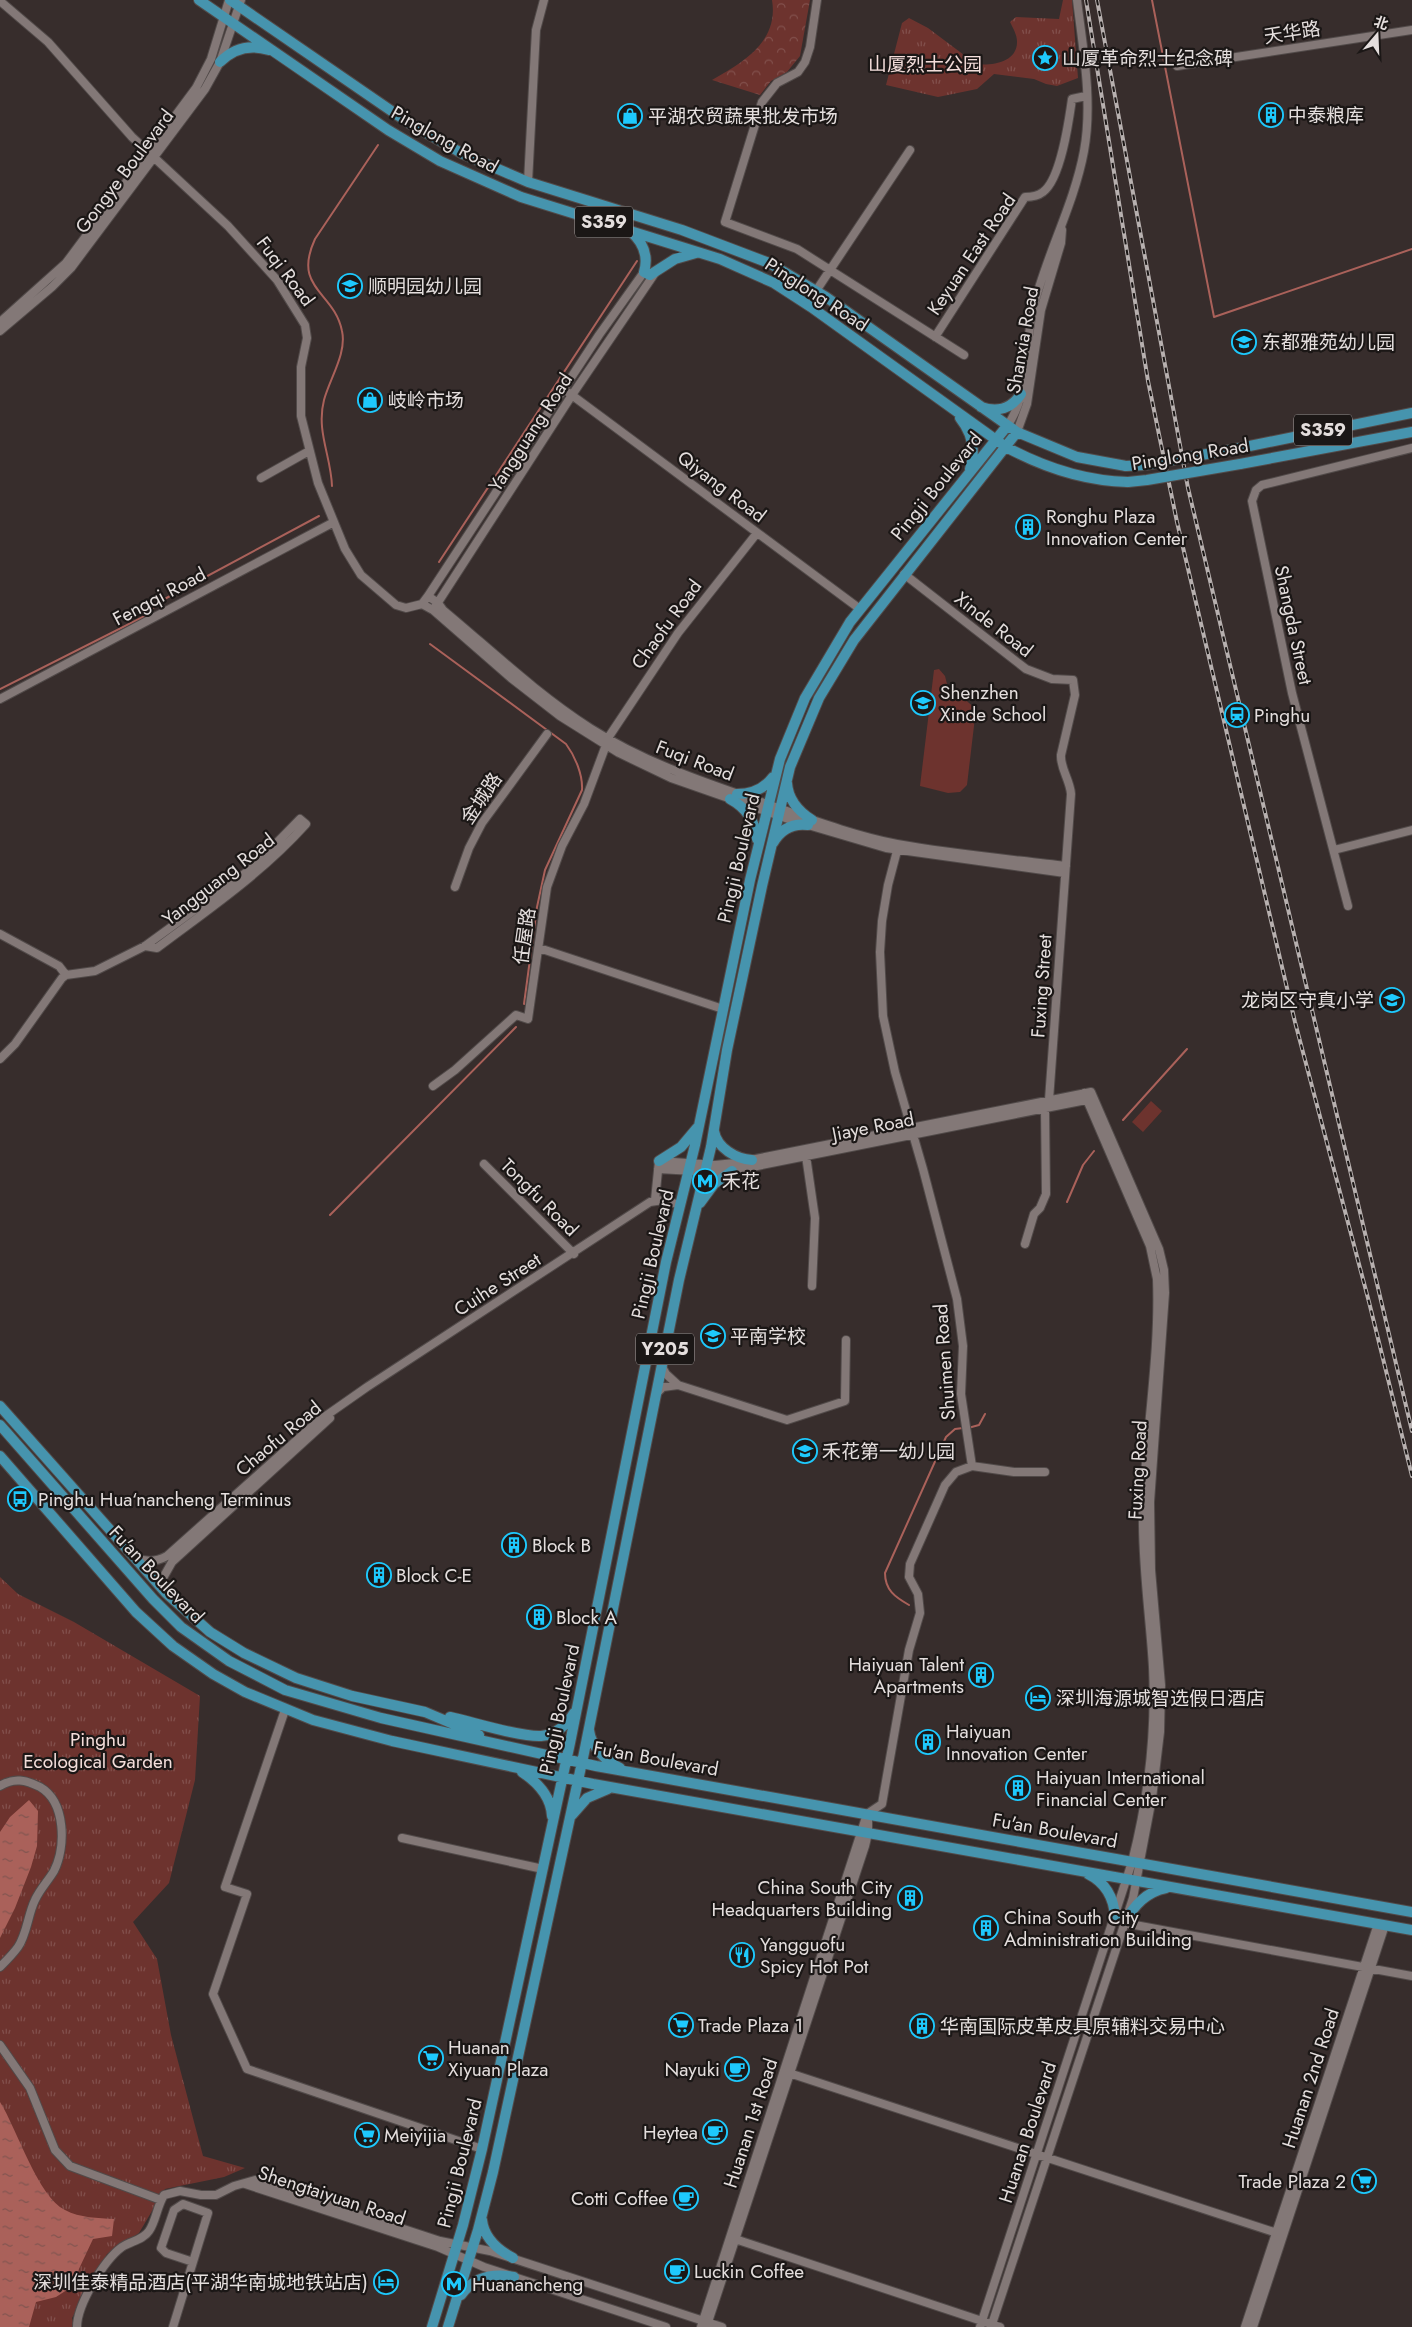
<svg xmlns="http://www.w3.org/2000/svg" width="1412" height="2327" viewBox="0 0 1412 2327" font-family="Jost,'Noto Sans SC',sans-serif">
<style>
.green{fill:#6d332e}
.forest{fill:url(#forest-crowns)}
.park{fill:url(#park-tufts)}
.water{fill:url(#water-ripples)}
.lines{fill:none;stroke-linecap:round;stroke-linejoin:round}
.stream{stroke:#aa615a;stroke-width:2}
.minor-casing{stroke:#514a49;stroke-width:10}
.major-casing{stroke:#514a49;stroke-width:12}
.minor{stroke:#837877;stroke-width:8}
.major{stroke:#4694ae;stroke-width:10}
.rail-casing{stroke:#b7b0af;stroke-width:4}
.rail{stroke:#1b1716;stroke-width:2;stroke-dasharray:5.5;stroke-linecap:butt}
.major-bridge-casing{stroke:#514a49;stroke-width:12;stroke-linecap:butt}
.major-bridge{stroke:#4694ae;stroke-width:10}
.labels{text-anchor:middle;stroke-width:4.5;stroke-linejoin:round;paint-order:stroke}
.shield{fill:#1b1716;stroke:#a8a2a1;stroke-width:1}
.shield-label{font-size:18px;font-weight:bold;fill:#e4dedd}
.street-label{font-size:19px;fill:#e4dedd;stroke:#1b1716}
.poi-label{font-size:19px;fill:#e4dedd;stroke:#1b1716;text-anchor:start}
.park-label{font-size:19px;fill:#f3ddda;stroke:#1b1716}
</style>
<defs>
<pattern id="forest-crowns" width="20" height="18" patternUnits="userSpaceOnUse" patternTransform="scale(1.25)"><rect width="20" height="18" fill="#6d332e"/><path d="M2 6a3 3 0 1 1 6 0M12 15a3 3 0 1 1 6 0" fill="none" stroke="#82504c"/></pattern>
<pattern id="park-tufts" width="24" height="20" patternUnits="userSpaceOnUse" patternTransform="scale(1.25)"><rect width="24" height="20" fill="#6d332e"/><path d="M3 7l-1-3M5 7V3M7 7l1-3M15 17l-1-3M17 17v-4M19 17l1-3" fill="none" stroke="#82504c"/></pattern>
<pattern id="water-ripples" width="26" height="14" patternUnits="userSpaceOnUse" patternTransform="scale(1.25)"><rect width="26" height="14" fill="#aa615a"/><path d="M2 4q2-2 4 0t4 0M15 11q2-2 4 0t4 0" fill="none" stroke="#815550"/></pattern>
</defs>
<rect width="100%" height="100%" fill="#372d2c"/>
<path class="green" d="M939,669L945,676L947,684L976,709L967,785L960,792L948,793L920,786L934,670Z
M1151,1101L1162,1111L1143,1132L1132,1122Z"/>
<path class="forest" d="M772,0H810L800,56L787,72L771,81L760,95L712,80C743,62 779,42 772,0Z"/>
<path class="park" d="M1063,0H1072L1078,78L1057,86L1046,84L1034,79L994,74L977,89L938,97L886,85L902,23L909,18L928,28L976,64C992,66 1018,62 1017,41C1017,35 1013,28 1010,22L1016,17L1059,19Z
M0,1577L18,1594L74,1622L200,1696L195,1780L169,1883L133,1922L157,1959L171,2035L203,2156L245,2168L224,2177L165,2189L139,2233L107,2254L72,2318L74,2327H0Z"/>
<path class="water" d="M29,1800L38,1811L37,1846L31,1867L15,1908L0,1938V1832L10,1817Z
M0,2102C17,2129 38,2197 65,2210C80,2218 98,2218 114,2219L112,2236L93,2239L70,2288L56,2297L36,2302L29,2327H0Z"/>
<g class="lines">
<path class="stream" d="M1152,0L1214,317L1412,249
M332,486C331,456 316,431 324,400C330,378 347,353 342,331C334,291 292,289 315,239L378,145
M439,562L637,261
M430,644L566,744C575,756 583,775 582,790L545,870L537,907L524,1004
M0,689L145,616L159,602L319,516
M1123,1120L1187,1049
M1067,1202L1083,1165L1094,1151
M330,1215L516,1027
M968,1428L979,1425L985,1414
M909,1605C895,1597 885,1590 885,1573L946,1437L955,1429L963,1428"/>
<defs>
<path id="minor" d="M817,0L810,47L805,62L798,72L777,83L762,102L725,222L797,249L964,355
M0,1L48,42L132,137L228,226L277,280L305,325L307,338L301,367V416L318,483L345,549L361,575L396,605L406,608L422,604L433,610L511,678L560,716L619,753L671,778L791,820L886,848L1065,873
M1177,66L1412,30
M528,182L536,30L544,0
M816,291L910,150
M0,322L66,263L196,88L211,59L229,0
M0,331L52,287L71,268L205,89L220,62L241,0
M935,337L1025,197C1032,197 1038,196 1043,192C1061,179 1069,120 1072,99L1086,96
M569,393L860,609
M1007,426C1031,393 1024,347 1033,309C1046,255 1074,205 1084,151C1093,102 1083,49 1077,0
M1017,432L1027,404L1041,310L1061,243L1062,230
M261,478L309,451
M904,574L1026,669L1052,679L1073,680L1075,695L1061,755C1060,768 1070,780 1071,794L1049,1100
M428,596L599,335L644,272
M422,604L428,596L438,603L443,610C491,650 537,694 590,728C645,763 706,783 767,804C810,819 852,835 897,844C952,854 1009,859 1066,866
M435,607L572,395L655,273
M0,699L334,522
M608,738L678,633L757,533
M1334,850L1412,830
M455,887L469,848L482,823L547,734
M1348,906L1292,693L1252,501L1256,490L1262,485L1412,448
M0,934L59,966L66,975
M539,948L723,1009
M0,1059L15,1044L62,978L66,975L95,971L145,946L251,869L300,819L306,824C262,873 209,909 157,948L145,946
M433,1086L455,1070L516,1015L528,1019L547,887L562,846L584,804L606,745
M806,1156L815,1218L812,1286
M484,1164L574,1254
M658,1169L713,1172L732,1171L1091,1099
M655,1200L659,1161L715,1165L735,1163L1091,1092L1159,1249L1164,1270L1165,1293L1150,1502L1151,1570L1161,1685L1160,1732L1152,1798L1133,1898L991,2327
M1025,1244L1034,1214L1040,1208L1046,1194L1045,1109
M662,1367L666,1374L678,1385L787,1420L845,1401L846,1340
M657,1393L663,1387L678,1385
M972,1466L1014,1472H1045
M135,1557C146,1563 156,1562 167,1556L317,1422L367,1387L650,1202L663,1200L680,1205
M164,1591L163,1578L172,1562L330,1418
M285,1710L225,1887L247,1894L213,1994L247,2069L482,2149
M0,1786C14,1777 26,1780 40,1787C66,1802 66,1847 54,1871C48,1881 40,1889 35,1900C28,1914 27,1934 18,1947C13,1954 6,1961 0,1967
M867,1814L882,1804L909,1650L920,1613L918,1594L909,1577L910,1564L945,1485L956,1472L972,1466L961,1394L963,1346L957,1299L923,1169L895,1072L883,1016L880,952L882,921L888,885L897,851
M402,1838L543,1869
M1124,1923L1412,1976
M0,2045L30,2088L55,2150L70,2166L161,2200
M786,2072L1283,2235
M245,2184L438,2247L484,2267L666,2327
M732,2238L1000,2327
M707,2325L865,1846L868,1833V1817
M77,2327C77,2305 104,2260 122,2247C131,2241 143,2240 149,2231C156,2221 157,2206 164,2195L180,2191L201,2195H216L234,2186L255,2180L440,2241L490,2251L722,2327
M173,2327L208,2213L183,2204L174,2210L161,2248L166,2253L193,2262
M701,2327L867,1814
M980,2327L1132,1862C1148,1800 1156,1732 1153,1667C1150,1616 1142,1565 1143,1513C1145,1435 1160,1357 1157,1279L1150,1246L1084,1093
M1245,2327L1378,1924
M1253,2327L1385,1925"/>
<path id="major" d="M199,0L388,130L440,161L521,197L720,259L774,283L811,307L1006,447C1043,467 1086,481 1128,482
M230,0L409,123L463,154L528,182L682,230L769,263L826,297L1017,432L1077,457L1126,466
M220,62C234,48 250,44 269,50
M630,231C643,242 649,255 644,272L650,275L675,259L696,253
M981,407C998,413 1012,408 1021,394
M960,418C972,433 976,451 970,469
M1235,449L1412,413
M1240,464L1412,432
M787,783C788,799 798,811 812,820
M737,794C752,794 764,789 773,777
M730,799C747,808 755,821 757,839
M773,843C781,829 793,823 808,825
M714,1131C717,1148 736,1159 752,1160
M659,1161L681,1147L697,1128
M700,1203L714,1184L732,1171
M0,1406L166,1593L210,1632L244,1653L296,1678L352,1696L425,1712L479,1735
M0,1425L153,1599L181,1627L229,1661L285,1690L381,1718L596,1766L1412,1912
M0,1456L136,1612L173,1646L213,1674L245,1692L313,1720L392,1741L593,1784L1412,1930
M450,1717C473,1722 519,1737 541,1736C555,1735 567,1725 574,1713
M589,1730C591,1747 606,1761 620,1768
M522,1772C537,1782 551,1796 552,1816
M572,1815L587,1798L608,1789
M1088,1874C1106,1883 1114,1898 1115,1917
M1125,1921C1135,1905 1146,1892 1166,1888
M482,2220C484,2238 498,2250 513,2258
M461,2295C474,2277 493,2273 514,2277
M432,2327L463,2225L482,2149L570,1743L666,1262L695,1145L750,880L780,759L805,698L850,622L1007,426
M448,2327L478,2230L493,2172L584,1753L679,1280L711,1147L727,1050L762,886L790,767L819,698L854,640L1017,432"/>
</defs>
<use href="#minor" class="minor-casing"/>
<use href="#major" class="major-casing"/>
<use href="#minor" class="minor"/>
<use href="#major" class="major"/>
<defs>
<path id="rail" d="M1086,0L1148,381L1177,522L1295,1022L1369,1302L1412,1476
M1097,0L1188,488L1412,1431"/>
</defs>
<use href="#rail" class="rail-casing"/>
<use href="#rail" class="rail"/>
<defs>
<path id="major-bridge" d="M1126,466L1145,465L1235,449
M1128,482L1147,480L1240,464"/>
</defs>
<use href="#major-bridge" class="major-bridge-casing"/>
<use href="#major-bridge" class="major-bridge"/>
</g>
<defs>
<symbol id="sight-ring" viewBox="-11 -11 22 22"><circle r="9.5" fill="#1b1716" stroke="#1ec9fd" stroke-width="1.5"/><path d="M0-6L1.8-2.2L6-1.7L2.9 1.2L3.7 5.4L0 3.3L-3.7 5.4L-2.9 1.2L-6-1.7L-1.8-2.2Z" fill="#1ec9fd"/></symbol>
<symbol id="building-ring" viewBox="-11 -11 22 22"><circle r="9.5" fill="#1b1716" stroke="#1ec9fd" stroke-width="1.5"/><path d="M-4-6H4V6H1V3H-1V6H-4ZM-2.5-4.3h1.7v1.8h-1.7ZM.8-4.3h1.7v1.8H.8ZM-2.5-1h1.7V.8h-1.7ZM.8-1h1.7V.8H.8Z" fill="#1ec9fd"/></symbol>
<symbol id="shop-ring" viewBox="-11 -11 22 22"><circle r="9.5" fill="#1b1716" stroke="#1ec9fd" stroke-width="1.5"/><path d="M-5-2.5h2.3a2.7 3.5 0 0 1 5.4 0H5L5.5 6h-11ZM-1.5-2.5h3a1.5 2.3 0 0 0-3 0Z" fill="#1ec9fd"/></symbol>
<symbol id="school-ring" viewBox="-11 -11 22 22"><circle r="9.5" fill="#1b1716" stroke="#1ec9fd" stroke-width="1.5"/><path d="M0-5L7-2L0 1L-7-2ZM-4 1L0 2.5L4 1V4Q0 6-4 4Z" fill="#1ec9fd"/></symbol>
<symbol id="station-ring" viewBox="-11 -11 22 22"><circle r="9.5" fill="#1b1716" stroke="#1ec9fd" stroke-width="1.5"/><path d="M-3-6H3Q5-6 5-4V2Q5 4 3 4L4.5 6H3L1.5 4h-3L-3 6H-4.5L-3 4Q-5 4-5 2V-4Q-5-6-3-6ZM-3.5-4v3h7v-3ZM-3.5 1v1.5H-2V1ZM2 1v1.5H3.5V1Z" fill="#1ec9fd"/></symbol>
<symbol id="metro-ring" viewBox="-11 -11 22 22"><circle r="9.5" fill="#1b1716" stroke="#1ec9fd" stroke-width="1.5"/><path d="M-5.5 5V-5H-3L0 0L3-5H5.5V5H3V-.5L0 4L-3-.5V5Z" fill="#1ec9fd"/></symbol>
<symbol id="bus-ring" viewBox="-11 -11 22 22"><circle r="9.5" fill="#1b1716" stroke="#1ec9fd" stroke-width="1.5"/><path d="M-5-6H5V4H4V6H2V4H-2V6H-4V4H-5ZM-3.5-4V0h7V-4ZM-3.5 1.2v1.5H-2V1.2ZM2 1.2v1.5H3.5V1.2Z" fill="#1ec9fd"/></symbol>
<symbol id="hotel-ring" viewBox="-11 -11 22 22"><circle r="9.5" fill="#1b1716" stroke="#1ec9fd" stroke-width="1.5"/><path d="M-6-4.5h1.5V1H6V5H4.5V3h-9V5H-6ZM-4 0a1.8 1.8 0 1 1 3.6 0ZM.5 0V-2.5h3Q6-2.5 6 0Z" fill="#1ec9fd"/></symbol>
<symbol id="restaurant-ring" viewBox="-11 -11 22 22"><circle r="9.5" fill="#1b1716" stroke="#1ec9fd" stroke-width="1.5"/><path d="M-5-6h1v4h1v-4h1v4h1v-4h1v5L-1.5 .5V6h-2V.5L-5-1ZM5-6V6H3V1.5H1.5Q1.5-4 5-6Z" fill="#1ec9fd"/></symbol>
<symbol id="supermarket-ring" viewBox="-11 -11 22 22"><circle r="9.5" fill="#1b1716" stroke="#1ec9fd" stroke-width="1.5"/><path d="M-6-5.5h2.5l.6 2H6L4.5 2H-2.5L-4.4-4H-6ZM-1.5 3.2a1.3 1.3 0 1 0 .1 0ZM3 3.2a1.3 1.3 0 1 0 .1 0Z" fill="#1ec9fd"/></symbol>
<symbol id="cafe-ring" viewBox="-11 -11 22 22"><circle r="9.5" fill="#1b1716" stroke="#1ec9fd" stroke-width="1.5"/><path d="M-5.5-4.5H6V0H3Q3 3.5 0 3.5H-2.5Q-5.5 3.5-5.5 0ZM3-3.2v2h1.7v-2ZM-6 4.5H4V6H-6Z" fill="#1ec9fd"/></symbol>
</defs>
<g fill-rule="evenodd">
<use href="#sight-ring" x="1031" y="44" width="28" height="28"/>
<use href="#building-ring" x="1257" y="101" width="28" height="28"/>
<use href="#shop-ring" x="616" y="102" width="28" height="28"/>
<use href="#school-ring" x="336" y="272" width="28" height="28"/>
<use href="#school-ring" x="1230" y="328" width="28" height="28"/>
<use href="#shop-ring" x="356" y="386" width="28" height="28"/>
<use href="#building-ring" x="1014" y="513" width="28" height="28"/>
<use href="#school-ring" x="909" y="689" width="28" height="28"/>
<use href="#station-ring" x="1223" y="701" width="28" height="28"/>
<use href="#school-ring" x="1378" y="986" width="28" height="28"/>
<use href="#metro-ring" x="691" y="1167" width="28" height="28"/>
<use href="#school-ring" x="699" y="1322" width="28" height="28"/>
<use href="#school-ring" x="791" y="1437" width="28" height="28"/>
<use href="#bus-ring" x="6" y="1485" width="28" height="28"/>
<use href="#building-ring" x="500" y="1531" width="28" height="28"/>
<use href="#building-ring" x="365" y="1561" width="28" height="28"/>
<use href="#building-ring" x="525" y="1603" width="28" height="28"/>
<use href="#building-ring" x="967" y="1661" width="28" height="28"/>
<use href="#hotel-ring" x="1024" y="1684" width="28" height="28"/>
<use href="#building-ring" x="914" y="1728" width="28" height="28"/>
<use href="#building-ring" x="1004" y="1774" width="28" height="28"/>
<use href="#building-ring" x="896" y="1884" width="28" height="28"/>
<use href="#building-ring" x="972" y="1914" width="28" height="28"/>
<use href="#restaurant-ring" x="728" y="1941" width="28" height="28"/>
<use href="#supermarket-ring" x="667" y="2011" width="28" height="28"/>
<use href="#building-ring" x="908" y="2012" width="28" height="28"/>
<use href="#supermarket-ring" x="417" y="2044" width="28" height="28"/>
<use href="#cafe-ring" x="723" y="2055" width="28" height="28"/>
<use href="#cafe-ring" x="701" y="2118" width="28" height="28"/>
<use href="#supermarket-ring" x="353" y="2121" width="28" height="28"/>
<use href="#supermarket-ring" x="1350" y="2167" width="28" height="28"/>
<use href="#cafe-ring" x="672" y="2184" width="28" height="28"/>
<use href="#cafe-ring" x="663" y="2257" width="28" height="28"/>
<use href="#hotel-ring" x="372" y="2268" width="28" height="28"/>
<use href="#metro-ring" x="440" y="2270" width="28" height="28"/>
</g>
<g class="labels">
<g class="shield">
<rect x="575" y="206.5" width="58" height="31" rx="4"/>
<rect x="1294" y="414.5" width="58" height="31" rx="4"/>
<rect x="636" y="1333.5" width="58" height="31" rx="4"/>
</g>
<g class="shield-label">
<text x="604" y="228">S359</text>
<text x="1323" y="436">S359</text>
<text x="665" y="1355">Y205</text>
</g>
<g class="street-label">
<text transform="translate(1292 32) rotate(-9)" y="7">天华路</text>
<text transform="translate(445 139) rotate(29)" y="7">Pinglong Road</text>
<text transform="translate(124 171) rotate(-53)" y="7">Gongye Boulevard</text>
<text transform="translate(971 254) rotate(-56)" y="7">Keyuan East Road</text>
<text transform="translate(286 271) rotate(53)" y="7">Fuqi Road</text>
<text transform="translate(817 294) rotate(33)" y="7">Pinglong Road</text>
<text transform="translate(1022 340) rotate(-80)" y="7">Shanxia Road</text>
<text transform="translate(530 432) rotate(-57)" y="7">Yangguang Road</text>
<text transform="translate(1190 454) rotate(-9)" y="7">Pinglong Road</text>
<text transform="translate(722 486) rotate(37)" y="7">Qiyang Road</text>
<text transform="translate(936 486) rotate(-51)" y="7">Pingji Boulevard</text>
<text transform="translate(159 596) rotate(-28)" y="7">Fengqi Road</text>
<text transform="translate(666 624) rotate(-54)" y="7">Chaofu Road</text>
<text transform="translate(994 624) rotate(38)" y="7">Xinde Road</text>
<text transform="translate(1294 625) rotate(78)" y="7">Shangda Street</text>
<text transform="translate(695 760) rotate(21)" y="7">Fuqi Road</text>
<text transform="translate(481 798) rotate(-56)" y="7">金城路</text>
<text transform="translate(738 858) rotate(-77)" y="7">Pingji Boulevard</text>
<text transform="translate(218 879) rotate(-38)" y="7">Yangguang Road</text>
<text transform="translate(524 936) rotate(-82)" y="7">任屋路</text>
<text transform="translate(1041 986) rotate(-86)" y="7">Fuxing Street</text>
<text transform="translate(873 1126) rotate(-11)" y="7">Jiaye Road</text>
<text transform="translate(540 1197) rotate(45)" y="7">Tongfu Road</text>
<text transform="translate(652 1254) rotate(-77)" y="7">Pingji Boulevard</text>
<text transform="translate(497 1284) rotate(-33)" y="7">Cuihe Street</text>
<text transform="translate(944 1362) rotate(-94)" y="7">Shuimen Road</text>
<text transform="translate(278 1438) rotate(-40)" y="7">Chaofu Road</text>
<text transform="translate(1137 1470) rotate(-87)" y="7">Fuxing Road</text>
<text transform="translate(157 1574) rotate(46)" y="7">Fu'an Boulevard</text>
<text transform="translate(559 1709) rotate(-78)" y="7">Pingji Boulevard</text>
<text transform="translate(656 1758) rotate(10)" y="7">Fu'an Boulevard</text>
<text transform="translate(1055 1830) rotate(10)" y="7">Fu'an Boulevard</text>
<text transform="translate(1310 2078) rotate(-72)" y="7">Huanan 2nd Road</text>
<text transform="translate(750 2123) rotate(-72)" y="7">Huanan 1st Road</text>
<text transform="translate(1027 2132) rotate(-72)" y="7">Huanan Boulevard</text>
<text transform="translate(459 2163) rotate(-76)" y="7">Pingji Boulevard</text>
<text transform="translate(332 2195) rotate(18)" y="7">Shengtaiyuan Road</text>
</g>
<g class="poi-label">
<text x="1062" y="65">山厦革命烈士纪念碑</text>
<text x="1288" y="122">中泰粮库</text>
<text x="648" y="123">平湖农贸蔬果批发市场</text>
<text x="368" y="293">顺明园幼儿园</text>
<text x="1262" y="349">东都雅苑幼儿园</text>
<text x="388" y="407">岐岭市场</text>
<text x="1046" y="523">Ronghu Plaza<tspan x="1046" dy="22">Innovation Center</tspan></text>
<text x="940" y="699">Shenzhen<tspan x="940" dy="22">Xinde School</tspan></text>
<text x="1254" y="722">Pinghu</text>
<text x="1374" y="1007" text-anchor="end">龙岗区守真小学</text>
<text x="722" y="1188">禾花</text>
<text x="730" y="1343">平南学校</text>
<text x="822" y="1458">禾花第一幼儿园</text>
<text x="38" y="1506">Pinghu Hua‘nancheng Terminus</text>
<text x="532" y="1552">Block B</text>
<text x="396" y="1582">Block C-E</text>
<text x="556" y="1624">Block A</text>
<text x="964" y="1671" text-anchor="end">Haiyuan Talent<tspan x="964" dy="22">Apartments</tspan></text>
<text x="1056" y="1705">深圳海源城智选假日酒店</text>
<text x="946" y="1738">Haiyuan<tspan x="946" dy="22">Innovation Center</tspan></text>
<text x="1036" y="1784">Haiyuan International<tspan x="1036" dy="22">Financial Center</tspan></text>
<text x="892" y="1894" text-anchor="end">China South City<tspan x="892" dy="22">Headquarters Building</tspan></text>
<text x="1004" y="1924">China South City<tspan x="1004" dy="22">Administration Building</tspan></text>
<text x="760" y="1951">Yangguofu<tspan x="760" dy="22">Spicy Hot Pot</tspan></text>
<text x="698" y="2032">Trade Plaza 1</text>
<text x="940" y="2033">华南国际皮革皮具原辅料交易中心</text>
<text x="448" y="2054">Huanan<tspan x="448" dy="22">Xiyuan Plaza</tspan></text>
<text x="720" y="2076" text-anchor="end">Nayuki</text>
<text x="698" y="2139" text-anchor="end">Heytea</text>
<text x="384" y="2142">Meiyijia</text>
<text x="1346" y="2188" text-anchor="end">Trade Plaza 2</text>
<text x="668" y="2205" text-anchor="end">Cotti Coffee</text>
<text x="694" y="2278">Luckin Coffee</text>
<text x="368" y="2289" text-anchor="end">深圳佳泰精品酒店(平湖华南城地铁站店)</text>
<text x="472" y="2291">Huanancheng</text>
</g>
<g class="park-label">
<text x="925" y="71">山厦烈士公园</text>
<text x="98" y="1746">Pinghu<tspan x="98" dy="22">Ecological Garden</tspan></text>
</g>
</g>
<g transform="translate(1377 35) rotate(19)" stroke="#1b1716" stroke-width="4" paint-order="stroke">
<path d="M0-4L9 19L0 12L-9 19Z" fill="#e4dedd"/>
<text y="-8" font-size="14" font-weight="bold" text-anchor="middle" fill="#e4dedd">北</text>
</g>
</svg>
